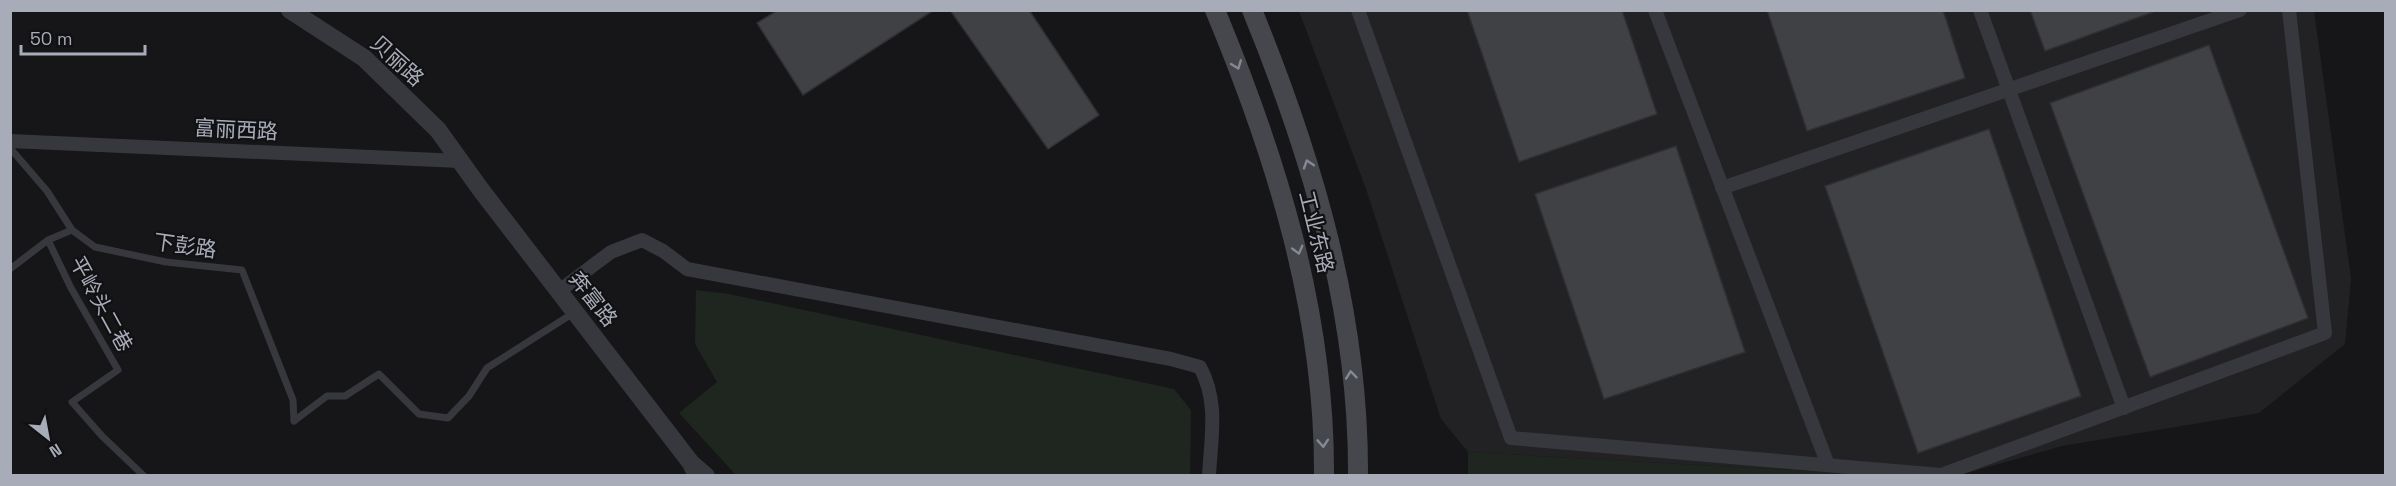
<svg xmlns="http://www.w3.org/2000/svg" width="2396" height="486" viewBox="0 0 2396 486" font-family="'Space Grotesk','Noto Sans SC',sans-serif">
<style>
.built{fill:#222225}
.green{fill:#1e261f}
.building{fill:#404145;stroke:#303034;stroke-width:1.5}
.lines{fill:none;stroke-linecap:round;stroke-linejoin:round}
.service{stroke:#37383d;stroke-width:7}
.minor{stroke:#37383d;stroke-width:14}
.tertiary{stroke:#37383d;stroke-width:18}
.secondary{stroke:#45474d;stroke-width:20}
.oneway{stroke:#858993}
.labels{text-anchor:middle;stroke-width:4.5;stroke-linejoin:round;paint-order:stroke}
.street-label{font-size:21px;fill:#a8acb9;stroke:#111113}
</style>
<rect width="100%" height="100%" fill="#161618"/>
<path class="built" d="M1299,11H2314L2351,278L2345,344L2259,413L2062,446L1960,475H1879L1468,452L1441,419L1366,189Z"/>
<path class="green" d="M696,290L729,294L1174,389L1191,410L1190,475H736L679,413L717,382L695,344Z
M1468,452L1879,475H1468Z"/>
<path class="building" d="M778,10H934L803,95L757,23Z
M950,10H1029L1099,115L1048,149Z
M1467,10H1622L1657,114L1519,162Z
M1767,10H1943L1965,78L1807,131Z
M2030,10H2152L2153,12L2045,51Z
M2209,45L2308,318L2150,377L2050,103Z
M1989,129L2081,396L1918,453L1825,186Z
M1676,146L1745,352L1604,399L1535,194Z"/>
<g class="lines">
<path class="service" d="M10,148L47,191L72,230L95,247L166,262L242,270L293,400L294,421
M48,240L71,288L118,370L72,402L102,436L144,476
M10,269L48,240L72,230
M294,421L327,396H345L379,374L419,414L448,418L469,396L487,368L575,312"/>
<path class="minor" d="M1358,10L1511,438L1941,475L2325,333L2289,10
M1655,10L1828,465
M1980,10L2124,408
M10,141L460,161
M1722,188L2240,10
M559,291L611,252L642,240L663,251L687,269L1171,359L1200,367C1219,402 1211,437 1209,476"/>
<path class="tertiary" d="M290,10L364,58L438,130L481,190L691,463
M697,476L691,463L706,476"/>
<path class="secondary" d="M1215,10C1277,159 1325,313 1324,476
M1252,10C1313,159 1359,314 1358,476"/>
</g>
<defs><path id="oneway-chevron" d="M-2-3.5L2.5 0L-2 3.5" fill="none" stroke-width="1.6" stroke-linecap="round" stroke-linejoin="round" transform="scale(1.5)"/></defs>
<g class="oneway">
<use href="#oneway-chevron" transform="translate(1237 65) rotate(69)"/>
<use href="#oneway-chevron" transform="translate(1308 164) rotate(-108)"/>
<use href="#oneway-chevron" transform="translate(1298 250) rotate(75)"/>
<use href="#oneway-chevron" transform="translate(1351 375) rotate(-96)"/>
<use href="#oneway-chevron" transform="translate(1323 443) rotate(86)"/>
</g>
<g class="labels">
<g class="street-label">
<text transform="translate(397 61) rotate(42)" y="7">贝丽路</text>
<text transform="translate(236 130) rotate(3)" y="7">富丽西路</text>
<text transform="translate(1316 232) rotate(76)" y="7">工业东路</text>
<text transform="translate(185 246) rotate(8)" y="7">下彭路</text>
<text transform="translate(593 299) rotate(52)" y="7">奔富路</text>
<text transform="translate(101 304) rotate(61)" y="7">平岭头二巷</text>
</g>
</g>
<rect width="2396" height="486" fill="none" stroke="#a8acb9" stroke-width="24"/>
<g transform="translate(48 438) rotate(149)" stroke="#111113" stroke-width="4.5" paint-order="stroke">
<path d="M0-4.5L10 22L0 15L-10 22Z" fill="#a8acb9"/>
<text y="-9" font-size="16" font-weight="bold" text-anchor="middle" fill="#a8acb9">N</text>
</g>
<path d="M21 45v9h124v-9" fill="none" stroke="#a8acb9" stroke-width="3"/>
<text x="30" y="45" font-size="18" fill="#a8acb9" stroke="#111113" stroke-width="4.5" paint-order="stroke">50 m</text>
</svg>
